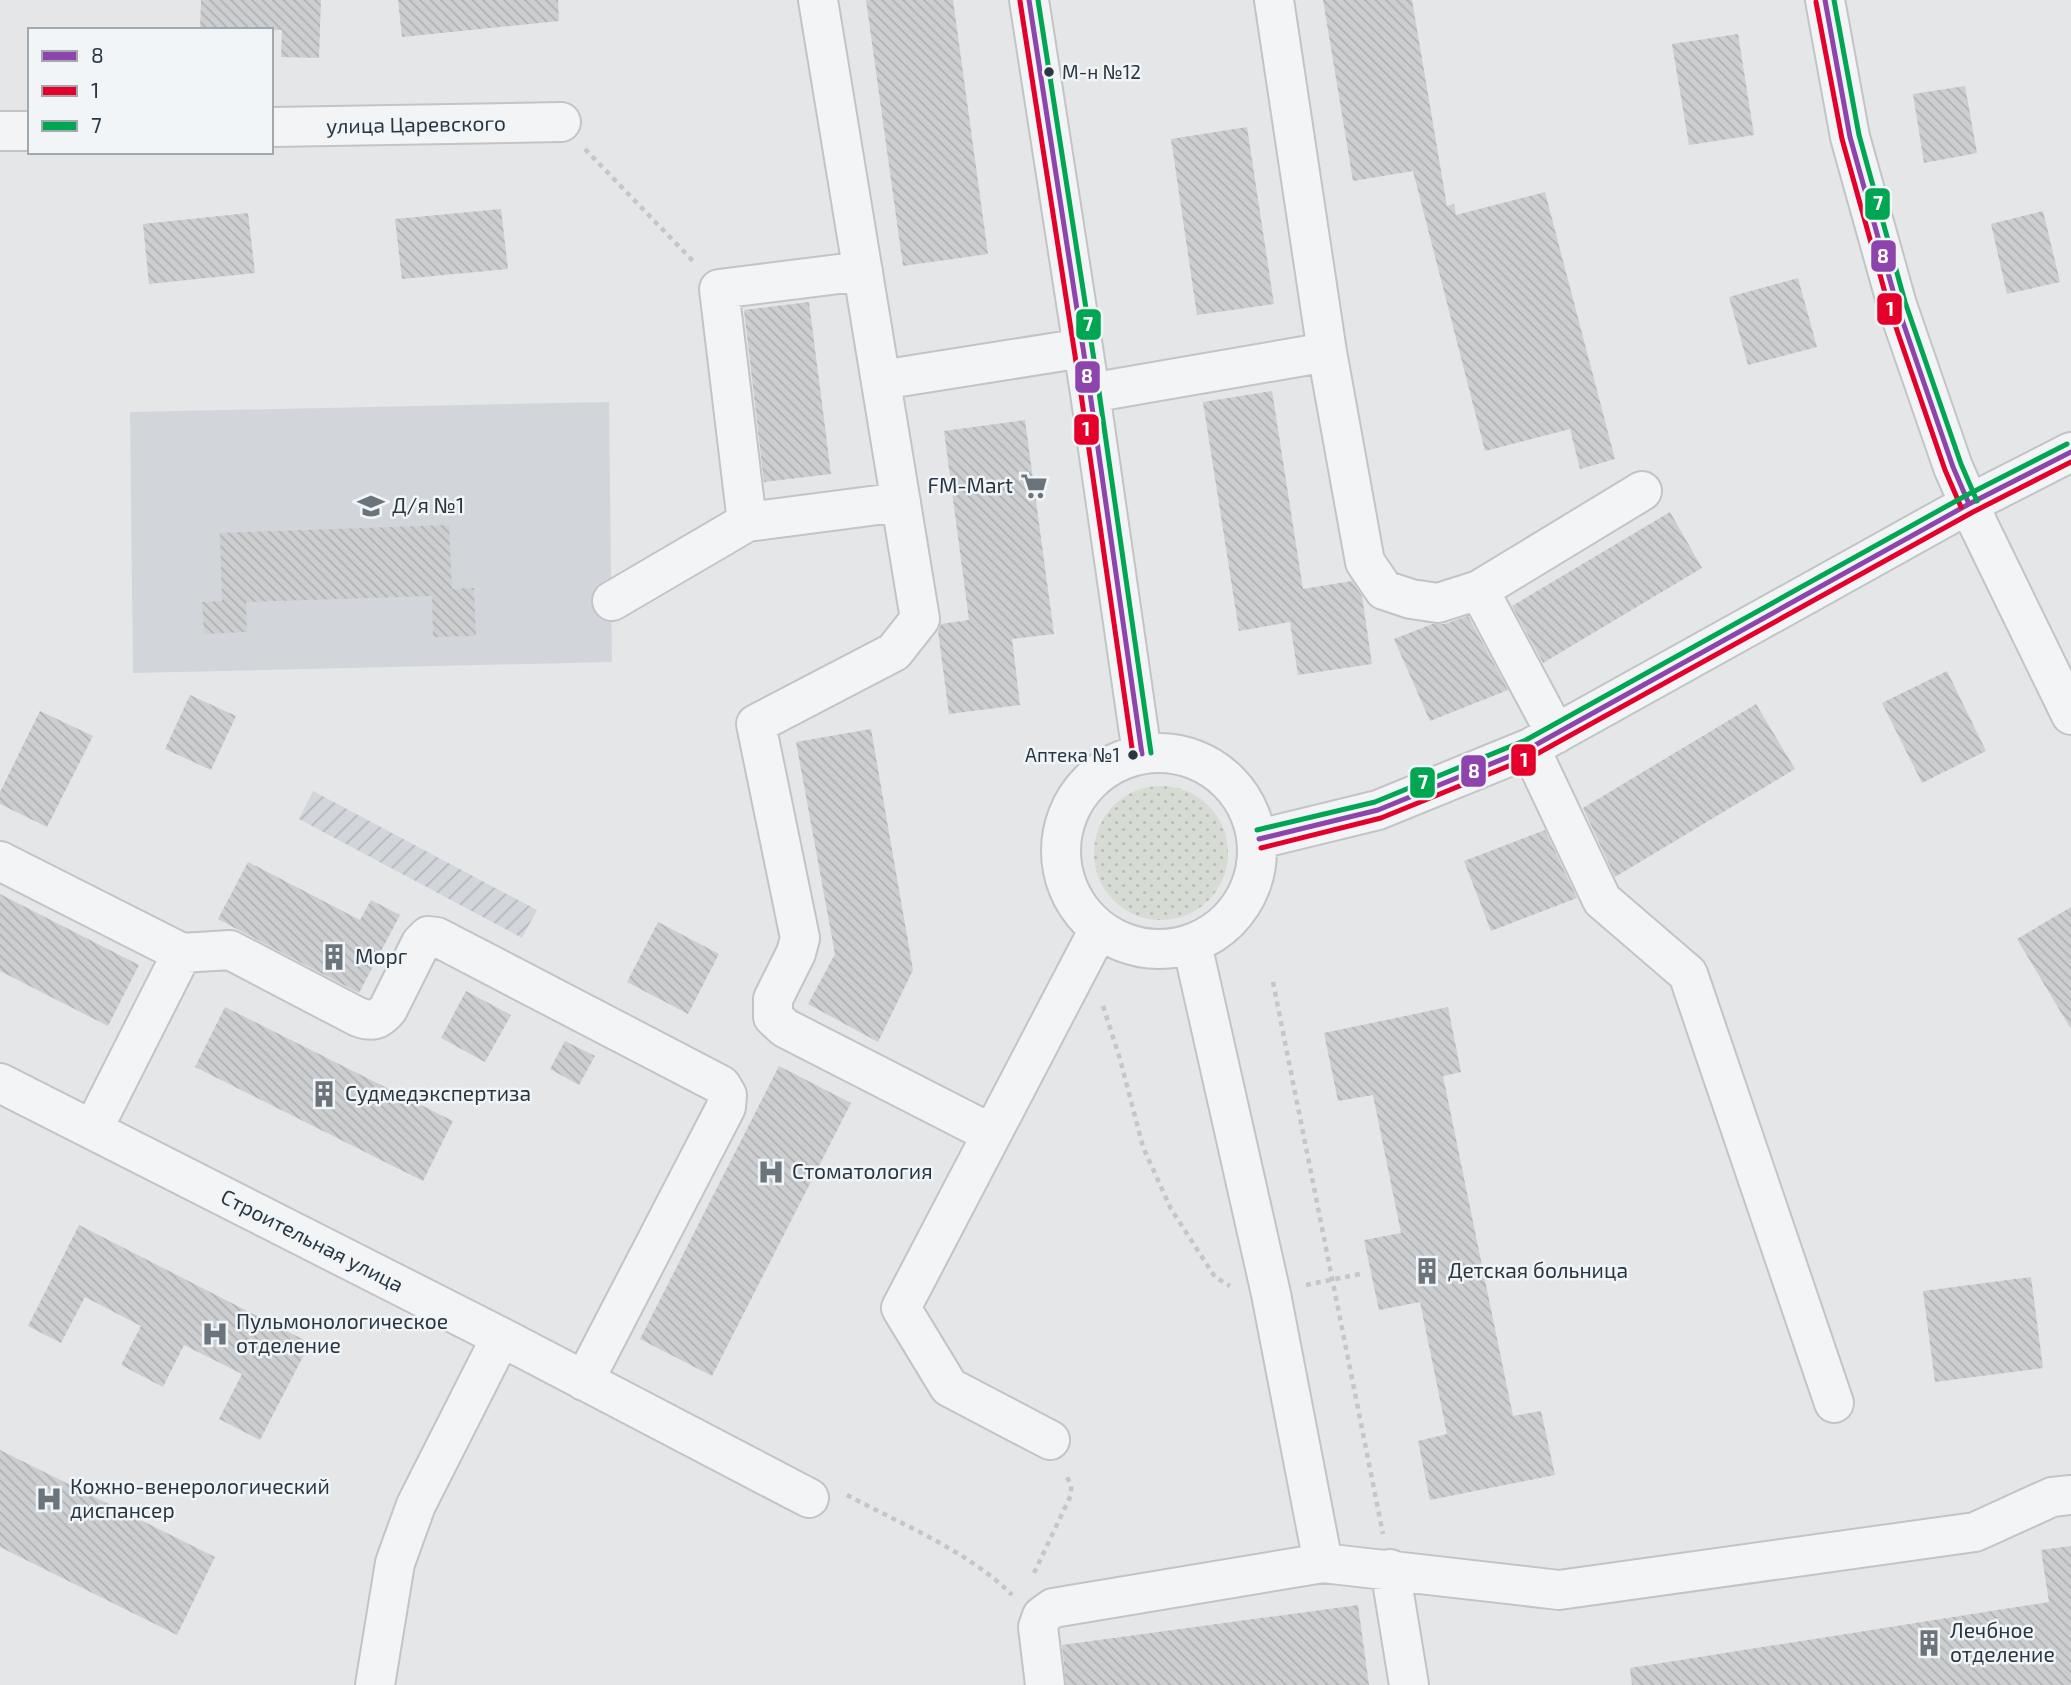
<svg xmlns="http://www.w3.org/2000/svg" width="2071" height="1685" viewBox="0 0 2071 1685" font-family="'Exo 2',sans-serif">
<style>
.built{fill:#d2d6db}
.industrial{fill:url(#industrial-furrows)}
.grass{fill:url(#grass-dots)}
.building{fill:url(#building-back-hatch)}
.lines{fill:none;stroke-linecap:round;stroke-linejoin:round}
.minor-casing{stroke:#c2c4c6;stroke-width:42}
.path{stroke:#c4c7ca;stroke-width:4.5;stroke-dasharray:5 5;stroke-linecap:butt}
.minor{stroke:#f2f4f5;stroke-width:38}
.bus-1-casing{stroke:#f1f5f7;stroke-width:10}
.bus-2-casing{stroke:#f1f5f7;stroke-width:10}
.bus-3-casing{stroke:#f1f5f7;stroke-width:10}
.bus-1{stroke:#8e44ad;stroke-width:5}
.bus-2{stroke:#e4002b;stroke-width:5}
.bus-3{stroke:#00a651;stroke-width:5}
.bus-dot{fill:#2a3641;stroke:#f1f5f7;stroke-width:2.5}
.labels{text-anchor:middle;stroke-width:5;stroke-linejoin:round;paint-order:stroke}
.bus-label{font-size:19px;fill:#2a3641;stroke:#f1f5f7;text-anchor:start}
.street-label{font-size:21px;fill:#2a3641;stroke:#f1f5f7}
.poi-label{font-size:21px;fill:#2a3641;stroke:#f1f5f7;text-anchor:start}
.line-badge{stroke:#f1f5f7;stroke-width:2.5}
.badge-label{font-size:19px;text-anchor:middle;font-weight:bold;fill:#fff}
</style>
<defs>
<pattern id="industrial-furrows" width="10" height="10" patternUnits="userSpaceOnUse" patternTransform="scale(1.75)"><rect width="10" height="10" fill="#d2d6db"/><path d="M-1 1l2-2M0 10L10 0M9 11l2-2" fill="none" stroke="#b4b8bd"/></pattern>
<pattern id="grass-dots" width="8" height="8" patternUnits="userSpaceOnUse" patternTransform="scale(1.75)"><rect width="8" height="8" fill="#d6dcd4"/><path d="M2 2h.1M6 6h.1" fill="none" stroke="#b8bdb7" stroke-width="1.8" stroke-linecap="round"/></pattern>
<pattern id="building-back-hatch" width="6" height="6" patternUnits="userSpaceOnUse" patternTransform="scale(1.75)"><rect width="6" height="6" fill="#ccced0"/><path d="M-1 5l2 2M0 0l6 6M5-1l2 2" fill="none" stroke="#afb2b4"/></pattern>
</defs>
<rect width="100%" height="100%" fill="#e4e6e8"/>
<path class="built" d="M609,402L612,662L133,673L130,412Z"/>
<path class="industrial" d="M313,791L537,910L522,938L299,819Z"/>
<path class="grass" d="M1094 853a67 67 0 1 1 134 0a67 67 0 1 1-134 0Z"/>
<path class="building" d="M201,0H321L319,58L281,57L282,30H200Z
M398,0H558L559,21L402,37Z
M866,0H953L988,254L903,266Z
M1323,0H1412L1447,206L1454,204L1456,215L1545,192L1615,459L1580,469L1570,429L1485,451L1413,171L1353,181Z
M1738,34L1754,135L1689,145L1672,44Z
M1965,86L1977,153L1924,163L1913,94Z
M1247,127L1274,304L1197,315L1171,139Z
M501,209L508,269L402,279L395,219Z
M2043,211L2060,282L2007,294L1991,224Z
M248,213L255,273L149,284L143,224Z
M1798,278L1817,347L1748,365L1729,297Z
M809,302L831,474L764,482L744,310Z
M1272,391L1303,589L1352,581L1362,596L1372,664L1298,675L1290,622L1239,631L1203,402Z
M1025,420L1054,634L1012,639L1020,705L949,714L938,631L941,624L969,620L944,431Z
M1670,512L1702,568L1543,663L1512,606Z
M449,525L452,589L474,588L476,636L433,637L432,596L246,602L247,632L204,634L202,602L222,601L220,533Z
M1468,616L1508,690L1430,721L1394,639L1432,624H1445Z
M1947,671L1986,751L1922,783L1882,703Z
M190,695L236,716L211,770L165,749Z
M1756,704L1795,769L1615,877L1583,808Z
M40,711L93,736L47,827L0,804V792Z
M871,729L913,970L878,1042L808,1004L835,954L796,742Z
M1545,830L1577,898L1491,931L1464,861Z
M248,862L360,920L371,900L400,915L359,993L218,919Z
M0,894L139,965L108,1026L0,971Z
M2071,907V1029L2017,939Z
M658,922L719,954L688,1014L627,982Z
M466,991L511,1015L485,1062L441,1038Z
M225,1007L453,1121L423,1181L195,1067Z
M1448,1007L1461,1072L1443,1076L1513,1416L1541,1411L1555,1475L1430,1500L1418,1441L1447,1434L1420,1302L1379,1310L1364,1240L1401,1233L1373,1095L1338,1101L1324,1033Z
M565,1041L595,1056L579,1085L550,1069Z
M779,1066L851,1103L712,1376L640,1339Z
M79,1225L310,1343L260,1440L219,1419L242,1374L184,1345L163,1387L121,1365L141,1326L85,1297L61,1343L28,1326Z
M2031,1277L2043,1368L1935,1382L1923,1291Z
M0,1450L215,1557L177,1635L0,1547Z
M2071,1546V1685H1632L1630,1668L2049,1602L2041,1550Z
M1358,1605L1369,1685H1066L1062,1645Z"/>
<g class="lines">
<defs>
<path id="minor" d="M818,0L920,619L894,652L756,724L800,938L796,953L773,999V1017L785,1028L992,1134
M1029,0L1090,393L1142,754
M1274,0L1327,352L1365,562L1384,590L1411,599L1438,603L1479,590L1556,734
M1825,0L1850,137L1897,305L1953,467L1978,524L2071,715
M271,127L561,122
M0,131H30
M863,271L719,289L747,522L901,502
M881,380L1083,348
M1090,393L1327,352
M1479,590L1642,491
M612,601L747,522
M1530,748L1602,900L1688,974L1834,1403
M1061 851a98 98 0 1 1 196 0a98 98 0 1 1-196 0Z
M1259,839L1378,810L1530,748L1969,504L2071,452
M0,861L182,953
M1192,944L1271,1294L1323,1563L1559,1590L1975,1532L2052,1497L2071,1495
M0,1083L501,1337L809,1498
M93,1129L182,953L230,950L358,1017C372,1022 378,1021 388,1009L421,943L428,936L437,937L721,1085L727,1095L726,1107L584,1381
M1050,1440L949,1387L901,1308L1099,929
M1390,1569L1409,1685
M375,1685L395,1563L416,1505L501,1337
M1045,1685L1038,1627L1042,1616L1053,1608L1323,1563"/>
</defs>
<use href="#minor" class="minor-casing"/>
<path class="path" d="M585,149L693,261
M1273,982L1383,1534
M1103,1006L1120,1059L1143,1147L1171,1209L1215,1277L1230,1286
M1306,1285L1360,1274
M847,1495C901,1524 970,1552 1012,1595
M1034,1573L1071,1495V1485L1065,1473"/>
<use href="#minor" class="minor"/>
<defs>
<path id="bus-1" d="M1029,0L1090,393L1142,754
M1825,0L1850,137L1897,305L1953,467L1969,504
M1259,839L1378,810L1530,748L1969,504L2071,452"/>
<path id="bus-2" d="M1020,1L1081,394L1133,755
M1816,2L1842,139L1889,307L1945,470L1961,507
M1261,848L1381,818L1533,756L1973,512L2071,462"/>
<path id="bus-3" d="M1038,0L1099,392L1151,753
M1834,0L1859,135L1905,302L1961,464L1977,501
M1257,830L1375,802L1526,740L1965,496L2067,444"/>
</defs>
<use href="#bus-1" class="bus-1-casing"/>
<use href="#bus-2" class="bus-2-casing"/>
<use href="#bus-3" class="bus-3-casing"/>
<use href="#bus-1" class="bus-1"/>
<use href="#bus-2" class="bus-2"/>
<use href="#bus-3" class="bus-3"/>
</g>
<defs>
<symbol id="supermarket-bare" viewBox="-9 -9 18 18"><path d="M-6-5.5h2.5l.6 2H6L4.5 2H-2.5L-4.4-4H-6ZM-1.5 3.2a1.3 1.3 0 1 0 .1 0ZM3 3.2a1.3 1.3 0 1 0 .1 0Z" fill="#6b747b" stroke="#f1f5f7" stroke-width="2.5" paint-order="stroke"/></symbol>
<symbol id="school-bare" viewBox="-9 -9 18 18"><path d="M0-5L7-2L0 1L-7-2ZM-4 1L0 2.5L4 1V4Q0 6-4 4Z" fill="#6b747b" stroke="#f1f5f7" stroke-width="2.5" paint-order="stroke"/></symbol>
<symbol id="building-bare" viewBox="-9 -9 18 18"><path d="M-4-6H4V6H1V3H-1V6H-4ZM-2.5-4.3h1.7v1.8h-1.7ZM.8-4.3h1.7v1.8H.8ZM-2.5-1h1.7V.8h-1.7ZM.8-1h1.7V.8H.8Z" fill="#6b747b" stroke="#f1f5f7" stroke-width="2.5" paint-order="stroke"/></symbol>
<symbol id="hospital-bare" viewBox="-9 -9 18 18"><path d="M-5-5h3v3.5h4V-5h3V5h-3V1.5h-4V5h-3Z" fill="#6b747b" stroke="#f1f5f7" stroke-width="2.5" paint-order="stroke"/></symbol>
</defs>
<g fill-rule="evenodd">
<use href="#supermarket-bare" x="1015" y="467" width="38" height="38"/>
<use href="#school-bare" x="352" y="487" width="38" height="38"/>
<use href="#building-bare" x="315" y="938" width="38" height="38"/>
<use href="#building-bare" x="305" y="1075" width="38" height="38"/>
<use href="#hospital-bare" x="752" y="1153" width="38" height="38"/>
<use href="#building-bare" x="1408" y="1252" width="38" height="38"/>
<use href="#hospital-bare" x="196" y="1315" width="38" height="38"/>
<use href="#hospital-bare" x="30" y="1480" width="38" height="38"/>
<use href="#building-bare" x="1910" y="1624" width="38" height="38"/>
</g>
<g class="bus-dot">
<circle cx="1049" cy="72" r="6"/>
<circle cx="1133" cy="755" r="6"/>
</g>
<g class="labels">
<g class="bus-label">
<text x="1062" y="79">М-н №12</text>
<text x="1120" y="762" text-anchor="end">Аптека №1</text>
</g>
<g class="street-label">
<text transform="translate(416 125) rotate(-1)" y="7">улица Царевского</text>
<text transform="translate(312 1241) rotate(27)" y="7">Строительная улица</text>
</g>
<g class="poi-label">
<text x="1013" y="493" text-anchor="end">FM-Mart</text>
<text x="392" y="513">Д/я №1</text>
<text x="355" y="964">Морг</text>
<text x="345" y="1101">Судмедэкспертиза</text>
<text x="792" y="1179">Стоматология</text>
<text x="1448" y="1278">Детская больница</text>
<text x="236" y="1329">Пульмонологическое<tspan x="236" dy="24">отделение</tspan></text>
<text x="70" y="1494">Кожно-венерологический<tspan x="70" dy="24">диспансер</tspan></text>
<text x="1950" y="1638">Лечбное<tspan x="1950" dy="24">отделение</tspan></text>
</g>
</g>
<g class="line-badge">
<rect x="1864" y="187" width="27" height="34" rx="7" fill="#00a651"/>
<rect x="1870" y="239" width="27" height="34" rx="7" fill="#8e44ad"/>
<rect x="1876" y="292" width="27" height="34" rx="7" fill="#e4002b"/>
<rect x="1075" y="308" width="27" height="33" rx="7" fill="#00a651"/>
<rect x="1074" y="360" width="27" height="34" rx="7" fill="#8e44ad"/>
<rect x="1073" y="413" width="27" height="33" rx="7" fill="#e4002b"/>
<rect x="1510" y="743" width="27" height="34" rx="7" fill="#e4002b"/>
<rect x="1460" y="754" width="27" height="34" rx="7" fill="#8e44ad"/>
<rect x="1409" y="766" width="27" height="33" rx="7" fill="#00a651"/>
</g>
<g class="badge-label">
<text x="1878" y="210">7</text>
<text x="1883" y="263">8</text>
<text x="1890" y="316">1</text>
<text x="1088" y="331">7</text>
<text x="1087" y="383">8</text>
<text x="1086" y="436">1</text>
<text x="1524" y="767">1</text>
<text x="1474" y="778">8</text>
<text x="1423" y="789">7</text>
</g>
<rect x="28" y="28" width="245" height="126" fill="#f1f5f7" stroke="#a1a9ae" stroke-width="2"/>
<rect x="42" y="51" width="35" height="10" fill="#8e44ad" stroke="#a1a9ae" stroke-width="2"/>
<text x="91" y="63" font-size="21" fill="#2a3641">8</text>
<rect x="42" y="86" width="35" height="10" fill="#e4002b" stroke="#a1a9ae" stroke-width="2"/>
<text x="91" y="98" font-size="21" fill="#2a3641">1</text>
<rect x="42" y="121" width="35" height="10" fill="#00a651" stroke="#a1a9ae" stroke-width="2"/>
<text x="91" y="133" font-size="21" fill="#2a3641">7</text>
</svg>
